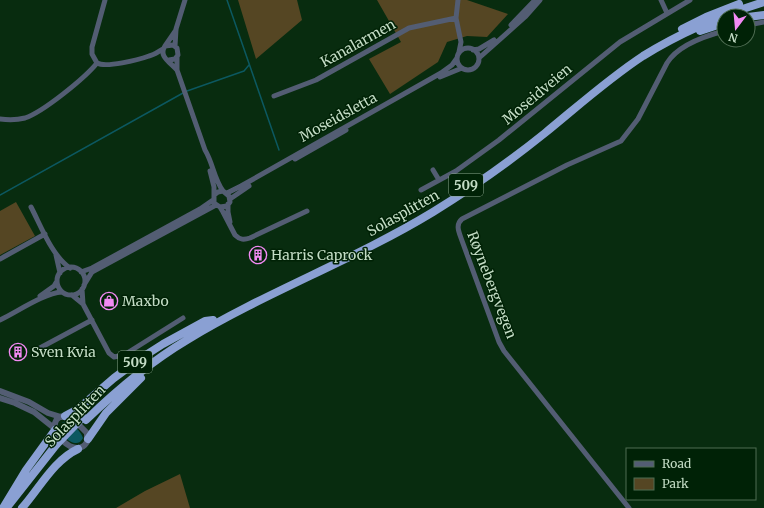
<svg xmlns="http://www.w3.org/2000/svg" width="764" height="508" viewBox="0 0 764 508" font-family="Merriweather,serif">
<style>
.green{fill:#554623}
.water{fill:#0c5860}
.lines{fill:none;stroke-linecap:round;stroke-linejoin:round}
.stream{stroke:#0c5860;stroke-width:1.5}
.minor{stroke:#535d73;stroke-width:5}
.tertiary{stroke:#535d73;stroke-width:6}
.trunk{stroke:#8aa0d3;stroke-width:8}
.trunk-bridge{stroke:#8aa0d3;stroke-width:8}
.labels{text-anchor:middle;stroke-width:3;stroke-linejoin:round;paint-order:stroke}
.shield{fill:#002206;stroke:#88a48c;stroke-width:1}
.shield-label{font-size:13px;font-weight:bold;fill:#c3dcc5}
.street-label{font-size:14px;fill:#c3dcc5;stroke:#002206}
.poi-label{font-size:14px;fill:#c3dcc5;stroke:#002206;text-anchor:start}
</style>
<rect width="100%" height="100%" fill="#082c0f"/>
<path class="green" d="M238,0H297L302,20L256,59Z
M377,0H467L508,14L487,37L467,36L447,42L438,62L390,94L369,59L401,42Z
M16,202L35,236L0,255V211Z
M180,474L190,508H116L145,491Z"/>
<path class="water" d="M63,422C71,421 81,431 83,438C77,451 60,436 60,427Z"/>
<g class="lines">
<path class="stream" d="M227,0L279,150
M187,91L244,71L249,65
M0,195L183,93"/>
<path class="minor" d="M458,0L456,18L461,42L459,52
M661,0L667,13
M511,25L535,0
M748,25L764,22
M165,46L176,30
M175,46L176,29L185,0
M457 59a11 11 0 1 1 22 0a11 11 0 1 1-22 0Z
M473,50L479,49L494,40
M177,57V70L205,150C213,163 214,179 223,191
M479,58L525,17L540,0
M169,60L175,59L178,55L177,48L173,45L165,46C158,56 170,62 177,70
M97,63C106,68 138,60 149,56C154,55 159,51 163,49
M97,63L92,54V47L105,0
M440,77L462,68
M274,96L316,80L409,28L456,18
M0,119C8,120 17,120 25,118C43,112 85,78 97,63
M295,159L346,130
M433,170L439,180
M210,171L214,187V195
M421,190L456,171L499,140L620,42L690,0
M227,193L241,186L441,73L452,65L457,58
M230,199L249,186
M228,204V212L230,222
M31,207C41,226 52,256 70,268
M220,207L227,206L230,202L229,196L223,191L218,192L214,195V203L220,207L223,212L235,235C240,240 244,240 250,238L307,211
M56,255L60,273
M0,259L45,234
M57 281a14 14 0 1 1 28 0a14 14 0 1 1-28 0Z
M81,272L92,268L200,209L213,200
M84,285L92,272L216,205
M82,289L83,304L109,353L114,357L124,355L183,318
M72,295L83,304
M40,296L54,286L57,281
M0,320C17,312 44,293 62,292
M38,349L92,320
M629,508L504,351L499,342L461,238C458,230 456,224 462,219L567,165L621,141L638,119L667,63C678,45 705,36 724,31"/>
<path class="tertiary" d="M0,391L29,402L48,413L61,417
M0,398L15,403L34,412L54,428
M68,416L73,419L87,433V442C73,465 35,415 68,416Z"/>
<path class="trunk" d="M748,17L764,15
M682,29L706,17L739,4
M700,31L724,23
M65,416L78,409L114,378L141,358L163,344L205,321L213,320
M86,420C117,390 150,362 187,340C266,292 354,260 433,212C472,188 509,162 545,133C577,107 608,79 643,56C680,33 722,15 764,2
M88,439L106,413L141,378
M8,506L56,445
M3,508L26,470L55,430
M22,508C39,489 54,460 78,449"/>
<path class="trunk-bridge" d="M56,445L83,417"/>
</g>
<defs>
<symbol id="building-ring" viewBox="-11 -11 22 22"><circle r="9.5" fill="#002206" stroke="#f28af3" stroke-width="1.5"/><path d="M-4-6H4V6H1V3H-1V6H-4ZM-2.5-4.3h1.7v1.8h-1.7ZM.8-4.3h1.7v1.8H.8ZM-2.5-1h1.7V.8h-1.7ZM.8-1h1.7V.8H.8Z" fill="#f28af3"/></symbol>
<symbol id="shop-ring" viewBox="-11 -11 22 22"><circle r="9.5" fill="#002206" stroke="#f28af3" stroke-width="1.5"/><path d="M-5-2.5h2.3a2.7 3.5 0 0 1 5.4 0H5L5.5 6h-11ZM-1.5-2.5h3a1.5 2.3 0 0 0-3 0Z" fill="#f28af3"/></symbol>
</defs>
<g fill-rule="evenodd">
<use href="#building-ring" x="248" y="245" width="20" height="20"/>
<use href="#shop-ring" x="99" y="291" width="20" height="20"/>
<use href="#building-ring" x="8" y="342" width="20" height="20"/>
</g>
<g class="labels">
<g class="shield">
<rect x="449" y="174" width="34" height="22" rx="3"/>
<rect x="118" y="351" width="34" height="22" rx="3"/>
</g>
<g class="shield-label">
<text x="466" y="190">509</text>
<text x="135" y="367">509</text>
</g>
<g class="street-label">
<text transform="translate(358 43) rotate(-29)" y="5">Kanalarmen</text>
<text transform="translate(537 94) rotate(-40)" y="5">Moseidveien</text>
<text transform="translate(338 117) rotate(-29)" y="5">Moseidsletta</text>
<text transform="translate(403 213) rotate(-29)" y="5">Solasplitten</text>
<text transform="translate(492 285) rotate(69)" y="5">Røynebergvegen</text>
<text transform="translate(75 416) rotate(-46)" y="5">Solasplitten</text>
</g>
<g class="poi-label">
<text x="271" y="260">Harris Caprock</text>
<text x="122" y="306">Maxbo</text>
<text x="31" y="357">Sven Kvia</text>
</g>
</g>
<rect x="626" y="448" width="130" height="52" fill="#002206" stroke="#4e6c52"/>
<rect x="634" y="461" width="20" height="6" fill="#535d73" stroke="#4e6c52"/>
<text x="662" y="468" font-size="12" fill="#c3dcc5">Road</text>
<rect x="634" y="478" width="20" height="12" fill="#554623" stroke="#4e6c52"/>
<text x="662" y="488" font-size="12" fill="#c3dcc5">Park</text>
<g transform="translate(736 28) rotate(196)"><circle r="19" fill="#002206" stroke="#4e6c52"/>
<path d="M0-3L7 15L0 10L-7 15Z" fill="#f28af3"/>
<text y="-6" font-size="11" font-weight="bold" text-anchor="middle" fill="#c3dcc5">N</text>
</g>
</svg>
